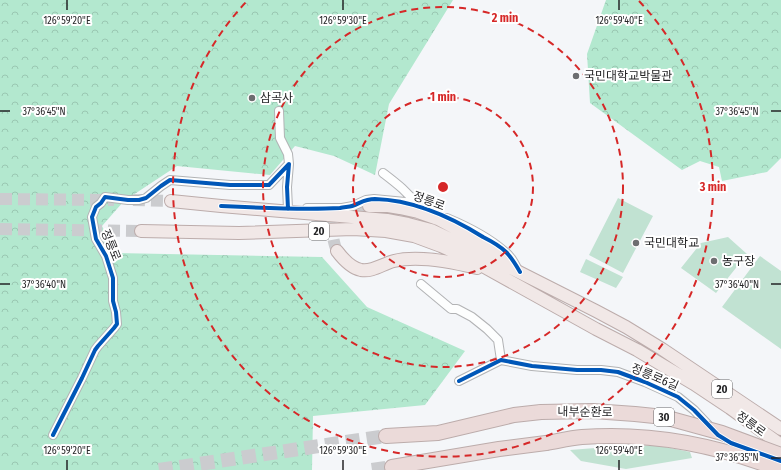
<svg xmlns="http://www.w3.org/2000/svg" width="781" height="470" viewBox="0 0 781 470" font-family="'Fira Sans Condensed','Noto Sans KR',sans-serif">
<style>
.forest{fill:url(#forest-crowns)}
.pitch{fill:#c1e2d2}
.lines{fill:none;stroke-linecap:round;stroke-linejoin:round}
.primary-tunnel{stroke:#cbcccf;stroke-width:12;stroke-dasharray:12 6;stroke-linecap:butt}
.highway-tunnel{stroke:#cbcccf;stroke-width:14;stroke-dasharray:14 7;stroke-linecap:butt}
.street-casing{stroke:#b2b3b5;stroke-width:10}
.primary-casing{stroke:#bcacab;stroke-width:14}
.highway-casing{stroke:#bcacab;stroke-width:16}
.street{stroke:#fdfefe;stroke-width:8}
.primary{stroke:#f1e8e7;stroke-width:12}
.highway{stroke:#ebdad9;stroke-width:14}
.highway-bridge-casing{stroke:#bcacab;stroke-width:16;stroke-linecap:butt}
.highway-bridge{stroke:#ebdad9;stroke-width:14}
.cycleway-casing{stroke:#fff;stroke-width:6}
.cycleway{stroke:#0057b8;stroke-width:4}
.ticks{fill:none;stroke:#252527;stroke-width:1.5}
.ring{fill:none;stroke:#d62828;stroke-width:2;stroke-dasharray:7 5}
.poi-dot{fill:#6d6e70;stroke:#fff;stroke-width:1.5}
.labels{text-anchor:middle;stroke-width:4;stroke-linejoin:round;paint-order:stroke}
.shield{fill:#fff;stroke:#666668;stroke-width:1}
.shield-label{font-size:11px;font-weight:bold;fill:#252527}
.poi-label{font-size:12px;fill:#252527;stroke:#fff;text-anchor:start}
.street-label{font-size:12px;fill:#252527;stroke:#fff}
.ticks-label{font-size:10px;text-anchor:middle;fill:#252527;stroke:#fff;stroke-width:4;stroke-linejoin:round;paint-order:stroke}
.centre{fill:#d62828;stroke:#fff;stroke-width:2}
.ring-label{font-size:12px;text-anchor:middle;font-weight:bold;fill:#d62828;stroke:#fff;stroke-width:4;stroke-linejoin:round;paint-order:stroke}
</style>
<defs>
<pattern id="forest-crowns" width="20" height="18" patternUnits="userSpaceOnUse"><rect width="20" height="18" fill="#b3e8cf"/><path d="M2 6a3 3 0 1 1 6 0M12 15a3 3 0 1 1 6 0" fill="none" stroke="#9ac7b2"/></pattern>
</defs>
<rect width="100%" height="100%" fill="#f4f6f9"/>
<path class="forest" d="M0,0H453L389,104L375,175L334,156L295,146L270,175L177,166L124,201L102,226L115,253L322,257L367,307L465,351L425,405L313,416L312,470H0Z
M606,0H781V158L767,172L722,181L719,167L700,161L682,170L590,103L587,54Z"/>
<path class="pitch" d="M618,198L653,216L623,273L589,255Z
M728,237L747,254L716,293L681,268L701,243Z
M760,256L781,271V349L722,307Z
M586,259L623,277L616,288L580,272Z
M656,445L690,452L692,458L626,469L581,461L570,450L608,447Z"/>
<g class="lines">
<path class="primary-tunnel" d="M0,199L114,200
M133,200L171,201
M0,229L141,231
M337,251C332,239 329,222 342,213C349,208 361,208 369,206"/>
<path class="highway-tunnel" d="M159,470L386,436
M372,470L392,467"/>
<defs>
<path id="street" d="M279,111L280,138L288,154L289,164
M383,173C396,183 408,192 418,206
M307,208H342L353,206L366,200L374,199L405,202L418,206L429,210
M447,218C466,226 488,237 504,251C511,256 515,264 519,272
M421,284L451,309H457L472,317L487,329L498,340L501,360
M459,381L501,360L532,366L577,370H601L618,372L645,382L678,397L694,410L712,429
M53,435L82,378L95,350L98,346L114,328L117,324L116,312L113,301V278L106,256L96,239L92,217L96,207L101,203L105,197L128,200H139L146,198L161,186L170,180L230,185H269L289,164L287,187L288,209"/>
<path id="primary" d="M171,201L221,206L387,220L408,224L431,230L507,266L596,311L626,327L662,349L781,429
M369,206H388L400,208L418,212L438,219L492,248L504,262
M141,231L239,233L353,229L386,231L414,236L441,246L470,259L596,329L637,350L694,384L730,408L781,445
M337,251C343,259 351,268 361,270C373,272 382,264 394,261C418,255 453,262 477,268"/>
<path id="highway" d="M386,436L438,433L514,415L541,412
M392,467L499,449L546,443"/>
</defs>
<use href="#street" class="street-casing"/>
<use href="#primary" class="primary-casing"/>
<use href="#highway" class="highway-casing"/>
<use href="#street" class="street"/>
<use href="#primary" class="primary"/>
<use href="#highway" class="highway"/>
<defs>
<path id="highway-bridge" d="M541,412L593,411L635,414L664,417L722,433L781,455
M546,443C558,441 570,438 582,437C650,432 717,445 780,470"/>
</defs>
<use href="#highway-bridge" class="highway-bridge-casing"/>
<use href="#highway-bridge" class="highway-bridge"/>
<defs>
<path id="cycleway" d="M221,206C261,208 301,210 340,208C344,207 349,207 352,206C361,203 364,199 375,199C414,200 451,217 483,237C491,241 500,246 506,252C512,258 516,265 520,272
M459,381L501,360L532,366L577,370H601L618,372L645,382L678,397L694,410L718,435L731,443L781,461
M53,435L82,378L95,350L98,346L114,328L117,324L116,312L113,301V278L106,256L96,239L92,217L96,207L101,203L105,197L128,200H139L146,198L161,186L170,180L230,185H269L289,164L287,187L288,209"/>
</defs>
<use href="#cycleway" class="cycleway-casing"/>
<use href="#cycleway" class="cycleway"/>
</g>
<path class="ticks" d="M67,0V10M343,0V10M619,0V10M0,111H10M771,111H781M0,284H10M771,284H781M771,458H781M67,460V470M343,460V470M619,460V470"/>
<g class="ring">
<circle cx="443" cy="187" r="90"/>
<circle cx="443" cy="187" r="180"/>
<path d="M639 1A270 270 0 1 1 247 1"/>
</g>
<g class="poi-dot">
<circle cx="576" cy="76" r="4"/>
<circle cx="252" cy="98" r="4"/>
<circle cx="636" cy="243" r="4"/>
<circle cx="714" cy="261" r="4"/>
</g>
<g class="labels">
<g class="shield">
<rect x="309" y="222" width="20" height="18" rx="3"/>
<rect x="712" y="380" width="20" height="18" rx="3"/>
<rect x="654" y="408" width="20" height="18" rx="3"/>
</g>
<g class="shield-label">
<text x="319" y="235">20</text>
<text x="722" y="393">20</text>
<text x="664" y="421">30</text>
</g>
<g class="poi-label">
<text x="584" y="80">국민대학교박물관</text>
<text x="260" y="102">삼곡사</text>
<text x="644" y="247">국민대학교</text>
<text x="722" y="265">농구장</text>
</g>
<g class="street-label">
<text transform="translate(429 201) rotate(20)" y="4">정릉로</text>
<text transform="translate(111 245) rotate(68)" y="4">정릉로</text>
<text transform="translate(655 377) rotate(23)" y="4">정릉로6길</text>
<text transform="translate(585 412) rotate(1)" y="4">내부순환로</text>
<text transform="translate(751 424) rotate(36)" y="4">정릉로</text>
</g>
</g>
<g class="ticks-label">
<text x="67" y="24">126°59'20"E</text>
<text x="343" y="24">126°59'30"E</text>
<text x="619" y="24">126°59'40"E</text>
<text x="44" y="115">37°36'45"N</text>
<text x="737" y="115">37°36'45"N</text>
<text x="44" y="288">37°36'40"N</text>
<text x="737" y="288">37°36'40"N</text>
<text x="67" y="454">126°59'20"E</text>
<text x="343" y="454">126°59'30"E</text>
<text x="619" y="454">126°59'40"E</text>
<text x="737" y="461">37°36'35"N</text>
</g>
<circle cx="443" cy="187" r="6" class="centre"/>
<g class="ring-label">
<text x="505" y="22">2 min</text>
<text x="443" y="101">1 min</text>
<text x="713" y="191">3 min</text>
</g>
</svg>
